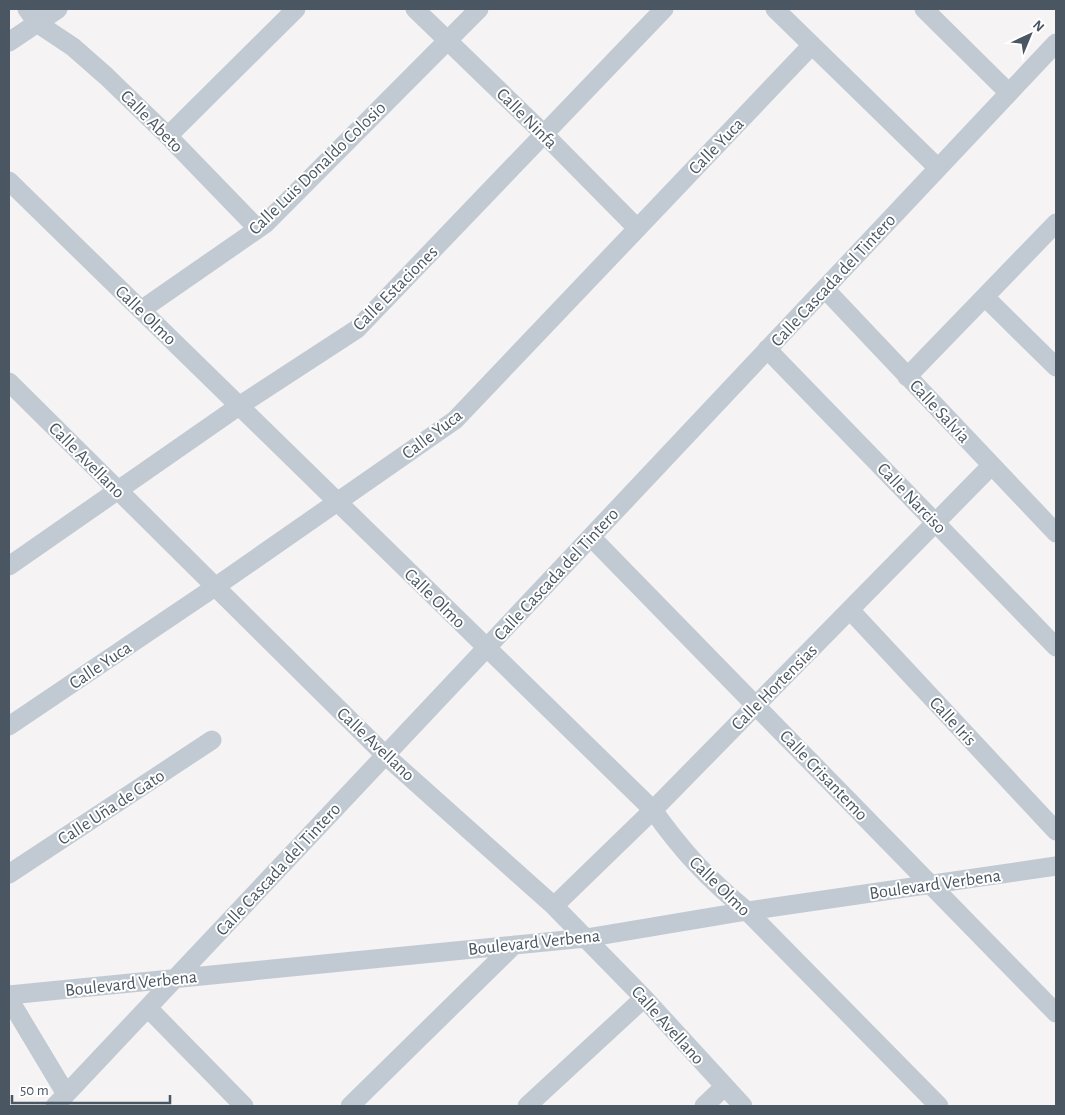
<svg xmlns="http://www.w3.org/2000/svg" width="1065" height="1115" viewBox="0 0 1065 1115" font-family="'Alegreya Sans',sans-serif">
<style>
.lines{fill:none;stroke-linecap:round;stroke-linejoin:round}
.minor{stroke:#c1cad2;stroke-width:19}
.labels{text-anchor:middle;stroke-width:4;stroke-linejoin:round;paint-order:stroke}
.street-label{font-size:18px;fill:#4a5661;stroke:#fff}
</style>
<rect width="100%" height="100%" fill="#f5f3f3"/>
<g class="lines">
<path class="minor" d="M27,9L37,23L73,47L106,76L168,136L258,229
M415,9L544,134L637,228
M775,9L938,168
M924,9L1009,93
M9,42L58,9
M168,136L296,9
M9,181L653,810C682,851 708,879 747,911L939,1106
M825,289L1056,533
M985,297L1056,367
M141,310L265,224L479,9
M767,349L1056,647
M907,377L1056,223
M9,382L385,755L554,906L644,998L743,1106
M591,537L1056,1013
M9,566L239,406L357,329L664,9
M850,610L1056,831
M9,726L215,587L455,420L812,45
M9,874L212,740
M554,906L653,810L991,466
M9,995L586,938L747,911L1056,866
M9,999L66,1094
M148,1008L244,1106
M55,1106L1056,43
M350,1106L514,945
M527,1106L644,998
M704,1106L724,1087"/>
</g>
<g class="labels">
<g class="street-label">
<text transform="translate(527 118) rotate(45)" y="6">Calle Ninfa</text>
<text transform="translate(152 121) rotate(45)" y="6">Calle Abeto</text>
<text transform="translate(716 146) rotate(-46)" y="6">Calle Yuca</text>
<text transform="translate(317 168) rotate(-44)" y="6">Calle Luis Donaldo Colosio</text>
<text transform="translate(833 280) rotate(-47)" y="6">Calle Cascada del Tintero</text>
<text transform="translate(395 288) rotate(-45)" y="6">Calle Estaciones</text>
<text transform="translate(146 315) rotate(44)" y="6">Calle Olmo</text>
<text transform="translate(940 411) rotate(47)" y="6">Calle Salvia</text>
<text transform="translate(432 434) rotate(-37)" y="6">Calle Yuca</text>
<text transform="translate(87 460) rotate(45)" y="6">Calle Avellano</text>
<text transform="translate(912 498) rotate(46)" y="6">Calle Narciso</text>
<text transform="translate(556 574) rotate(-47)" y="6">Calle Cascada del Tintero</text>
<text transform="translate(435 598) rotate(44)" y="6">Calle Olmo</text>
<text transform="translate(100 665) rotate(-34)" y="6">Calle Yuca</text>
<text transform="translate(774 687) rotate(-45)" y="6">Calle Hortensias</text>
<text transform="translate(953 721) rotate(47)" y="6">Calle Iris</text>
<text transform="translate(376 744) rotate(43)" y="6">Calle Avellano</text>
<text transform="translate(824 775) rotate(46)" y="6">Calle Crisantemo</text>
<text transform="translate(111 807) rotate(-33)" y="6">Calle Uña de Gato</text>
<text transform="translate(278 869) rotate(-47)" y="6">Calle Cascada del Tintero</text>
<text transform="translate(935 884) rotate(-8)" y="6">Boulevard Verbena</text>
<text transform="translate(720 886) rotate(44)" y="6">Calle Olmo</text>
<text transform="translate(534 942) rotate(-6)" y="6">Boulevard Verbena</text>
<text transform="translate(131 983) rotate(-6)" y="6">Boulevard Verbena</text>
<text transform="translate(668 1025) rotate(48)" y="6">Calle Avellano</text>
</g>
</g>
<rect width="1065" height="1115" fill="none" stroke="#4a5661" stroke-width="20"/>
<g transform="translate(1030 35) rotate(44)" stroke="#ffffff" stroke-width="4" paint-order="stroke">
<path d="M0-4L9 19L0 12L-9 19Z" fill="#4a5661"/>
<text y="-8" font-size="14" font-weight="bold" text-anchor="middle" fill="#4a5661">N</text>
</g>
<path d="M12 1095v8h158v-8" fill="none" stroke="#4a5661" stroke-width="2.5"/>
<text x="20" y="1095" font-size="15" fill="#4a5661" stroke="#ffffff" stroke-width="4" paint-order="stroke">50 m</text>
</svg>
